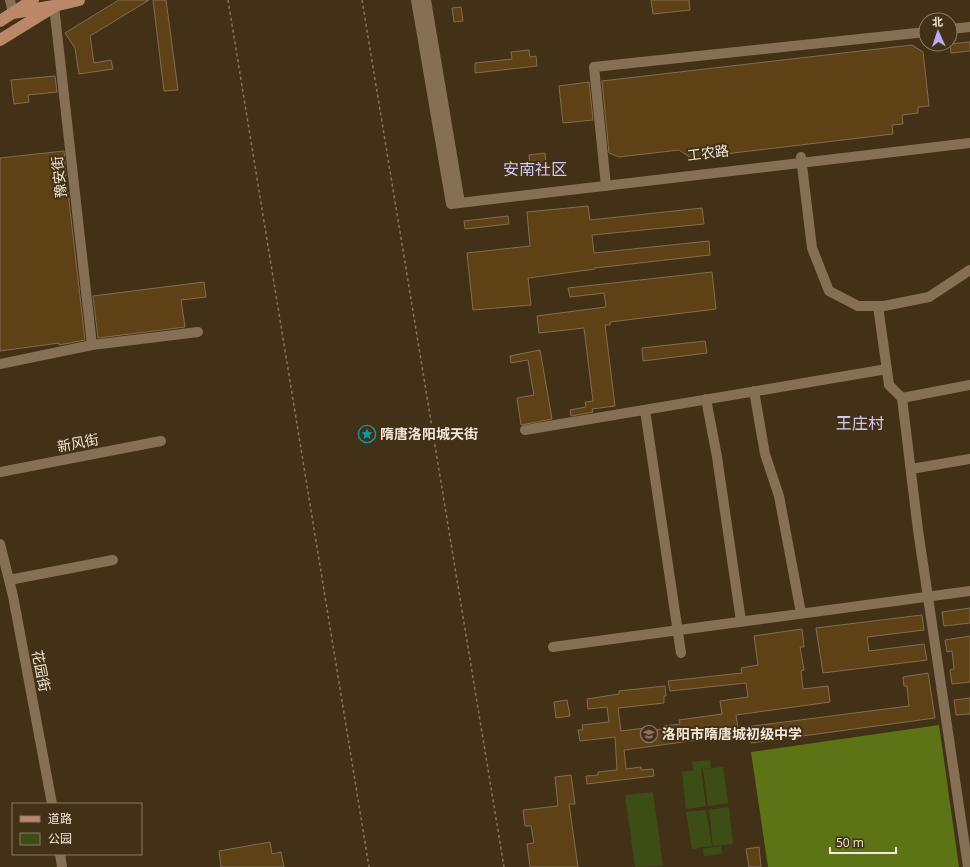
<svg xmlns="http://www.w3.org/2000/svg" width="970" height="867" viewBox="0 0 970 867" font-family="'Open Sans','Noto Sans SC',sans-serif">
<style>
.green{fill:#3d4d16}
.forest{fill:#5c7416}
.building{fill:#5e4114;stroke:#826d52}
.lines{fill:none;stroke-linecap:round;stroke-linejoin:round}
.path{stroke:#857660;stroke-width:1.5;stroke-dasharray:3 3;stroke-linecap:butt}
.minor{stroke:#857055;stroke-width:10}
.major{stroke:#bc8768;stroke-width:12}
.labels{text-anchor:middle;stroke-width:4;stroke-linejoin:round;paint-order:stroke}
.street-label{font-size:14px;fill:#f2e7d8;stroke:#433117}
.poi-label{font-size:14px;font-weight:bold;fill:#f2e7d8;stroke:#433117;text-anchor:start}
.quarter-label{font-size:16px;fill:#d1c9f5;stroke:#433117}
</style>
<rect width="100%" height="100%" fill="#433117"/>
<path class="green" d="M710,760L711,768L701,769L706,806L686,809L682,772L693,770L692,762Z
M723,767L728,803L708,806L703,769Z
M653,792L663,866L635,867L625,795Z
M729,807L733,844L713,846L709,810Z
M706,810L712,846L692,849L686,812Z
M721,846L722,854L704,856L703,849Z"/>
<path class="forest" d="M939,725L959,867H768L751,752Z"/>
<path class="building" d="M119,0H149L90,36L94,63L111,60L113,69L79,74L75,48L65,33Z
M153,0H166L178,90L164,91Z
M651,0H689L690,10L653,14Z
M461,7L463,21L454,22L452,8Z
M970,42V51L951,53L950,44Z
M912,45L923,52L929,106L918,107V113L902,115L903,124L892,125L893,134L691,158L679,150L619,157L609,153L602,81Z
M529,50L530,57L536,56L537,66L475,73V63L512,59L511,52Z
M55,76L57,92L28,95L29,102L14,104L11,80Z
M589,82L593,120L563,123L559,86Z
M64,151L66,176L58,177L60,193L68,192L85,340L59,345V343L0,351V158Z
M545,153L546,163L530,165L529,155Z
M588,206L590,220L702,208L704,224L592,235L594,253L709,241L710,255L595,268V269L528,278L531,305L473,310L467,253L530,246L527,212Z
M508,216L509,224L465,229L464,221Z
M712,272L716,309L610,322V325H605L615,406L592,409L593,412L571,416L570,410L586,407L585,402L593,401L584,328L539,333L537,316L606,307L604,293L570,297L568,288Z
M204,282L206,297L181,300L185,327L98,338L93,296Z
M705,341L707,353L643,361L642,348Z
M540,350L552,419L521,425L517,398L534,395L530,373L528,360L511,363L510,356Z
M970,608V623L944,626L942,612Z
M922,615L924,630L867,637L869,651L924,644L927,660L823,673L816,628Z
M802,629L804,647H800L804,670L801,671L803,689L828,686L830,702L736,715L738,728L909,706L907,686H904L903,677L928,673L935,718L751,743L750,733L624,750L626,769L641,767V770L653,769L654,776L587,784L586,776L598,775V772L617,770L615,737L580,741L578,730H583L582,725L609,722L607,707L588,709L587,699L619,694V691L665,686L666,696H664V703L618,708L621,731L645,728L646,731L663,729V726L680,724L679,720L722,714L720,701L748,697L746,683L670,691L668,681L742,673L741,668L758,665L754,636Z
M970,636V682L952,684L950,670L954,669L952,651L947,652L945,640Z
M970,698V714L956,715L954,700Z
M567,700L570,716L556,718L554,702Z
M571,775L575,804H569L578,867H530L527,844L534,843L531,826H525L523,810L558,806L555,777Z
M270,842L272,854L281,852L284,867H221L219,851Z
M759,847L761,867H749L746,849Z"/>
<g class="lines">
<path class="path" d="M228,0L369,867
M362,0L504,867"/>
<path class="minor" d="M10,0L13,13
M416,0L451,204L970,143
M426,0L460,203
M54,6L92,345
M950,29L970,27
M801,157L812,248L829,291L858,306H884L929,297L970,270
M606,186L594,67L926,32
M878,306L889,385L902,398L918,530L968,867
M0,364L92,345L198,332
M754,391L765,454L779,496L801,613
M902,398L970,385
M706,399L717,457L741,621
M645,410L681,653
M525,430L887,369
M911,469L970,459
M0,472L161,441
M0,544L13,596L52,804
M9,580L113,560
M553,647L970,591
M60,854L62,867"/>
<path class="major" d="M13,13L54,6L79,0
M0,21L33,0
M0,40L65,0"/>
</g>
<defs>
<symbol id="sight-ring" viewBox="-11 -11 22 22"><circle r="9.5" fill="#433117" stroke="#0f9aa8" stroke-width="1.5"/><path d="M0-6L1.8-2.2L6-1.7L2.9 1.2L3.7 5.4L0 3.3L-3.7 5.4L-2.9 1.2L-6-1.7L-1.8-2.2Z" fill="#0f9aa8"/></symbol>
<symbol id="school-ring" viewBox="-11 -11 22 22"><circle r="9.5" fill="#433117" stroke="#8d6e63" stroke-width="1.5"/><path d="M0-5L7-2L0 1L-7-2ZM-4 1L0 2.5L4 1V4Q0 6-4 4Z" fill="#8d6e63"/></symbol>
</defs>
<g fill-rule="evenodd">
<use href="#sight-ring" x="357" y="424" width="20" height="20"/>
<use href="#school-ring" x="639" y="724" width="20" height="20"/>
</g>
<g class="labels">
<g class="street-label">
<text transform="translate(708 153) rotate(-7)" y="5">工农路</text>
<text transform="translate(59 177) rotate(-96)" y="5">豫安街</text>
<text transform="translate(78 443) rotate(-11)" y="5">新风街</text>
<text transform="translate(41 671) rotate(79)" y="5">花园街</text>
</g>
<g class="poi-label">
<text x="380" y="439">隋唐洛阳城天街</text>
<text x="662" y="739">洛阳市隋唐城初级中学</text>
</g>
<g class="quarter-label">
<text x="535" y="175">安南社区</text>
<text x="860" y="429">王庄村</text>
</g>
</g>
<rect x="12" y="803" width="130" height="52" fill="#433117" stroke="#897a64"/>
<rect x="20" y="816" width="20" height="6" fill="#bc8768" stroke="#897a64"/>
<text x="48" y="823" font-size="12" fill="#f2e7d8">道路</text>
<rect x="20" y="833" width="20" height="12" fill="#3d4d16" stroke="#897a64"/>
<text x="48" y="843" font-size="12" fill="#f2e7d8">公园</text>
<g transform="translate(938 32) rotate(357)"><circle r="19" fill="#433117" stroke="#897a64"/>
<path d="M0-3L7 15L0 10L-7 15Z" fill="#b9aaf7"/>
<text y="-6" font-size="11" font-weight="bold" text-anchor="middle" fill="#f2e7d8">北</text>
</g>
<path d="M830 847v6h66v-6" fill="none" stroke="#f2e7d8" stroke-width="2"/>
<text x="836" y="847" font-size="12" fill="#f2e7d8" stroke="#433117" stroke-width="3" paint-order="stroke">50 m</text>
</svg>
